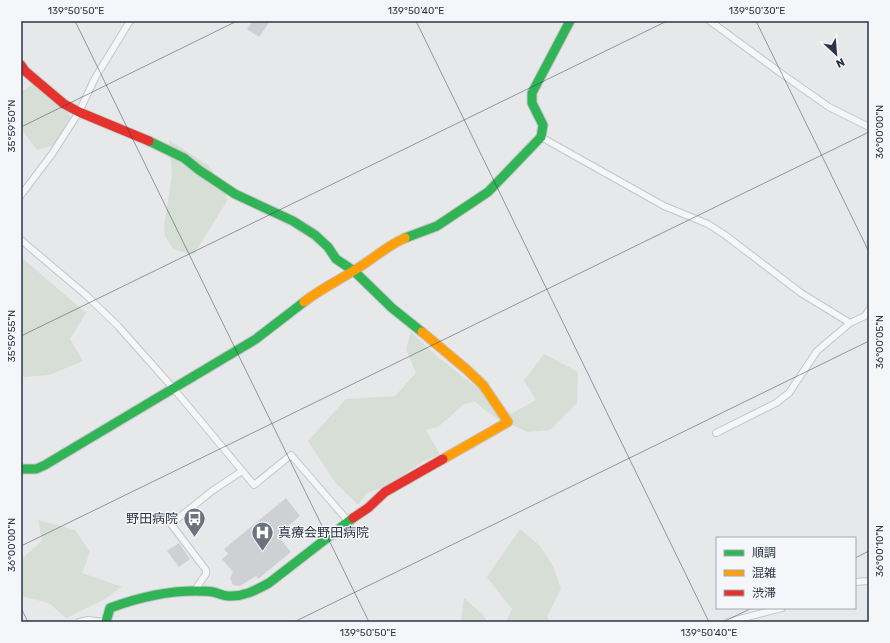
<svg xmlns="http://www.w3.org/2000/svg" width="890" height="643" viewBox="0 0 890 643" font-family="Rubik,'Noto Sans JP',sans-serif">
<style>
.green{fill:#d6ded6}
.building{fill:#ced0d3}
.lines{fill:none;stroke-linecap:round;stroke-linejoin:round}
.street-casing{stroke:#c4c6c8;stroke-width:8}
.fast-casing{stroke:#c4c6c8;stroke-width:11}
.slow-casing{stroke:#c4c6c8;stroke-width:11}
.jam-casing{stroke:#c4c6c8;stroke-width:11}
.street{stroke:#f5f6f7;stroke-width:6}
.fast{stroke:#30b455;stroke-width:9}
.slow{stroke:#ff9f0a;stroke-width:9}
.jam{stroke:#e5322d;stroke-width:9}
.ticks{fill:none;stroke:#2b3445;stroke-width:1;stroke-opacity:0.45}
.labels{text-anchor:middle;stroke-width:3;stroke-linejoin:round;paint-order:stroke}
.poi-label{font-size:13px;fill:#2b3445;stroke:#f4f6f9;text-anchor:end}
.neatline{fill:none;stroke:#2b3445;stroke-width:1.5}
.ticks-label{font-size:10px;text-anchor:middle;fill:#2b3445}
</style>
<rect width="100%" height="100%" fill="#e6e8ea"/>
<path class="green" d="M38,82L67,110L74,124L52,146L37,150L21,129V91Z
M169,140L209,166L226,190L227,201L194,254L182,252L173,249L165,236L164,227L172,175Z
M21,257L86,313L70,339L83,361L49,375L24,377L21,374Z
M411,332L439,358L511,414L536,400L524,380L544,354L578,372L577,403L550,430L528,432L496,418L475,402L464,404L438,427L426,430L440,455L425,460L387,486L367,493L358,505L335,482L308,441L346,399L395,396L416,373L406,349Z
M38,520L75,530L90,552L82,573L122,587L103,600L66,618L49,603L21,596V559L42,541Z
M520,529L540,546L553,566L561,589L547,617L550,622H506L512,609L487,577Z
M464,598L482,614L488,622H461Z"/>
<path class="building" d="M253,21H270L259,37L247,29Z
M286,498L300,516L277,535L291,552L258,579L256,576L240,586L233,585L230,578L233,572L222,559L228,554L224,549Z
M179,543L190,559L179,567L167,551Z"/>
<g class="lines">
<defs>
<path id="street" d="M710,21L782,74L829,107L869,127
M541,137L664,206L708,224L725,235L801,293L850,323
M21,195L52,154L79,112L95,78L130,21
M21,240L86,295L118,326L174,389L254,485L291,455L348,521
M716,433L776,403L789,393L817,351L850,323L865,316L869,310
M855,582L869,581
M194,591L206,574V570L171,524L212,491L242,471
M79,622L88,620L104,622
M728,622L782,608"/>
<path id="fast" d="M149,141L184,158L199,170L235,194L293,221L315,235L328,247L336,259L354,271L392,308L422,332
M405,238L437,226L488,192L541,137L543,125L532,103V93L570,21
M21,469H36L45,465L256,339L304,302
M106,622L110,608C137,598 165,591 195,591C201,591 207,591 213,592C218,593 223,596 228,596C244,597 256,590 269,583L353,518"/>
<path id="slow" d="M304,302C319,290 336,282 353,271C371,261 386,246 405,238
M422,332L466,369L483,385L508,422L443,459"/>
<path id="jam" d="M21,65L25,71L64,104L79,112L149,141
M353,518L368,508L385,492L443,459"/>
</defs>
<use href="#street" class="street-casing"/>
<use href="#fast" class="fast-casing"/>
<use href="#slow" class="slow-casing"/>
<use href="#jam" class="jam-casing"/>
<use href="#street" class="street"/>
<use href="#fast" class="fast"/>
<use href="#slow" class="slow"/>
<use href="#jam" class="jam"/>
</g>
<path class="ticks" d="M75,21L369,622M416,21L709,622M756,21L869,252M21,127L237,21M21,336L667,21M21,546L869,132M855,558L869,551M21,608L28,622M294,622L869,341M723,622L752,608"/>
<defs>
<symbol id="bus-pin" viewBox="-11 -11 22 30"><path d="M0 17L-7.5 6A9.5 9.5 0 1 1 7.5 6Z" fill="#6c737f" stroke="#f4f6f9"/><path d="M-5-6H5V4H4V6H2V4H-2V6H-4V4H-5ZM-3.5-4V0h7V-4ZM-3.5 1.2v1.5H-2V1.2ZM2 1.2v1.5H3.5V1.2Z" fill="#fff"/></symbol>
<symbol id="hospital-pin" viewBox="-11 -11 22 30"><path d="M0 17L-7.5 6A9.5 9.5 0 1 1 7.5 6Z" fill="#6c737f" stroke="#f4f6f9"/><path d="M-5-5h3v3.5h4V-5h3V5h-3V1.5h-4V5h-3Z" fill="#fff"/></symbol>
</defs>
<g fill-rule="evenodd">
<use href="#bus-pin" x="182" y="506" width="25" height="34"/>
<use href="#hospital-pin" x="250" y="520" width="25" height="34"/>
</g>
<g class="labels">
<g class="poi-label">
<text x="178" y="523">野田病院</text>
<text x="278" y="537" text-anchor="start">真療会野田病院</text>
</g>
</g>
<rect width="890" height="643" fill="none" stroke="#f4f6f9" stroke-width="44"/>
<rect x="716" y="537" width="140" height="72" fill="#f4f6f9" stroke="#a4a8b1"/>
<rect x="724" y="550" width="20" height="6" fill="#30b455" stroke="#a4a8b1"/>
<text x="752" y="557" font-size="12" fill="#2b3445">順調</text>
<rect x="724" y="570" width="20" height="6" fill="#ff9f0a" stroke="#a4a8b1"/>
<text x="752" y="577" font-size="12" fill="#2b3445">混雑</text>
<rect x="724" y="590" width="20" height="6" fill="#e5322d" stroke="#a4a8b1"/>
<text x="752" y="597" font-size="12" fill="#2b3445">渋滞</text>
<g transform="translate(836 54) rotate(154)" stroke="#f4f6f9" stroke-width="3" paint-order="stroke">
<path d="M0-3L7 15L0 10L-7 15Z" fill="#2b3445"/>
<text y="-6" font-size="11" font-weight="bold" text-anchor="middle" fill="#2b3445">N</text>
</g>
<rect x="22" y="22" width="846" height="599" class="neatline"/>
<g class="ticks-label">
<text x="76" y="14">139°50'50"E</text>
<text x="416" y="14">139°50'40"E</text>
<text x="757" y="14">139°50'30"E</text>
<text transform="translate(11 126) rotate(-90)" y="4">35°59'50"N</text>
<text transform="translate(879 132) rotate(-90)" y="4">36°00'00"N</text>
<text transform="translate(11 336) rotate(-90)" y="4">35°59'55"N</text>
<text transform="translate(879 342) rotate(-90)" y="4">36°00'05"N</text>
<text transform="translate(11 545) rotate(-90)" y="4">36°00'00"N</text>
<text transform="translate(879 551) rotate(-90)" y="4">36°00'10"N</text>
<text x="368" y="636">139°50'50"E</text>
<text x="709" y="636">139°50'40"E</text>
</g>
</svg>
